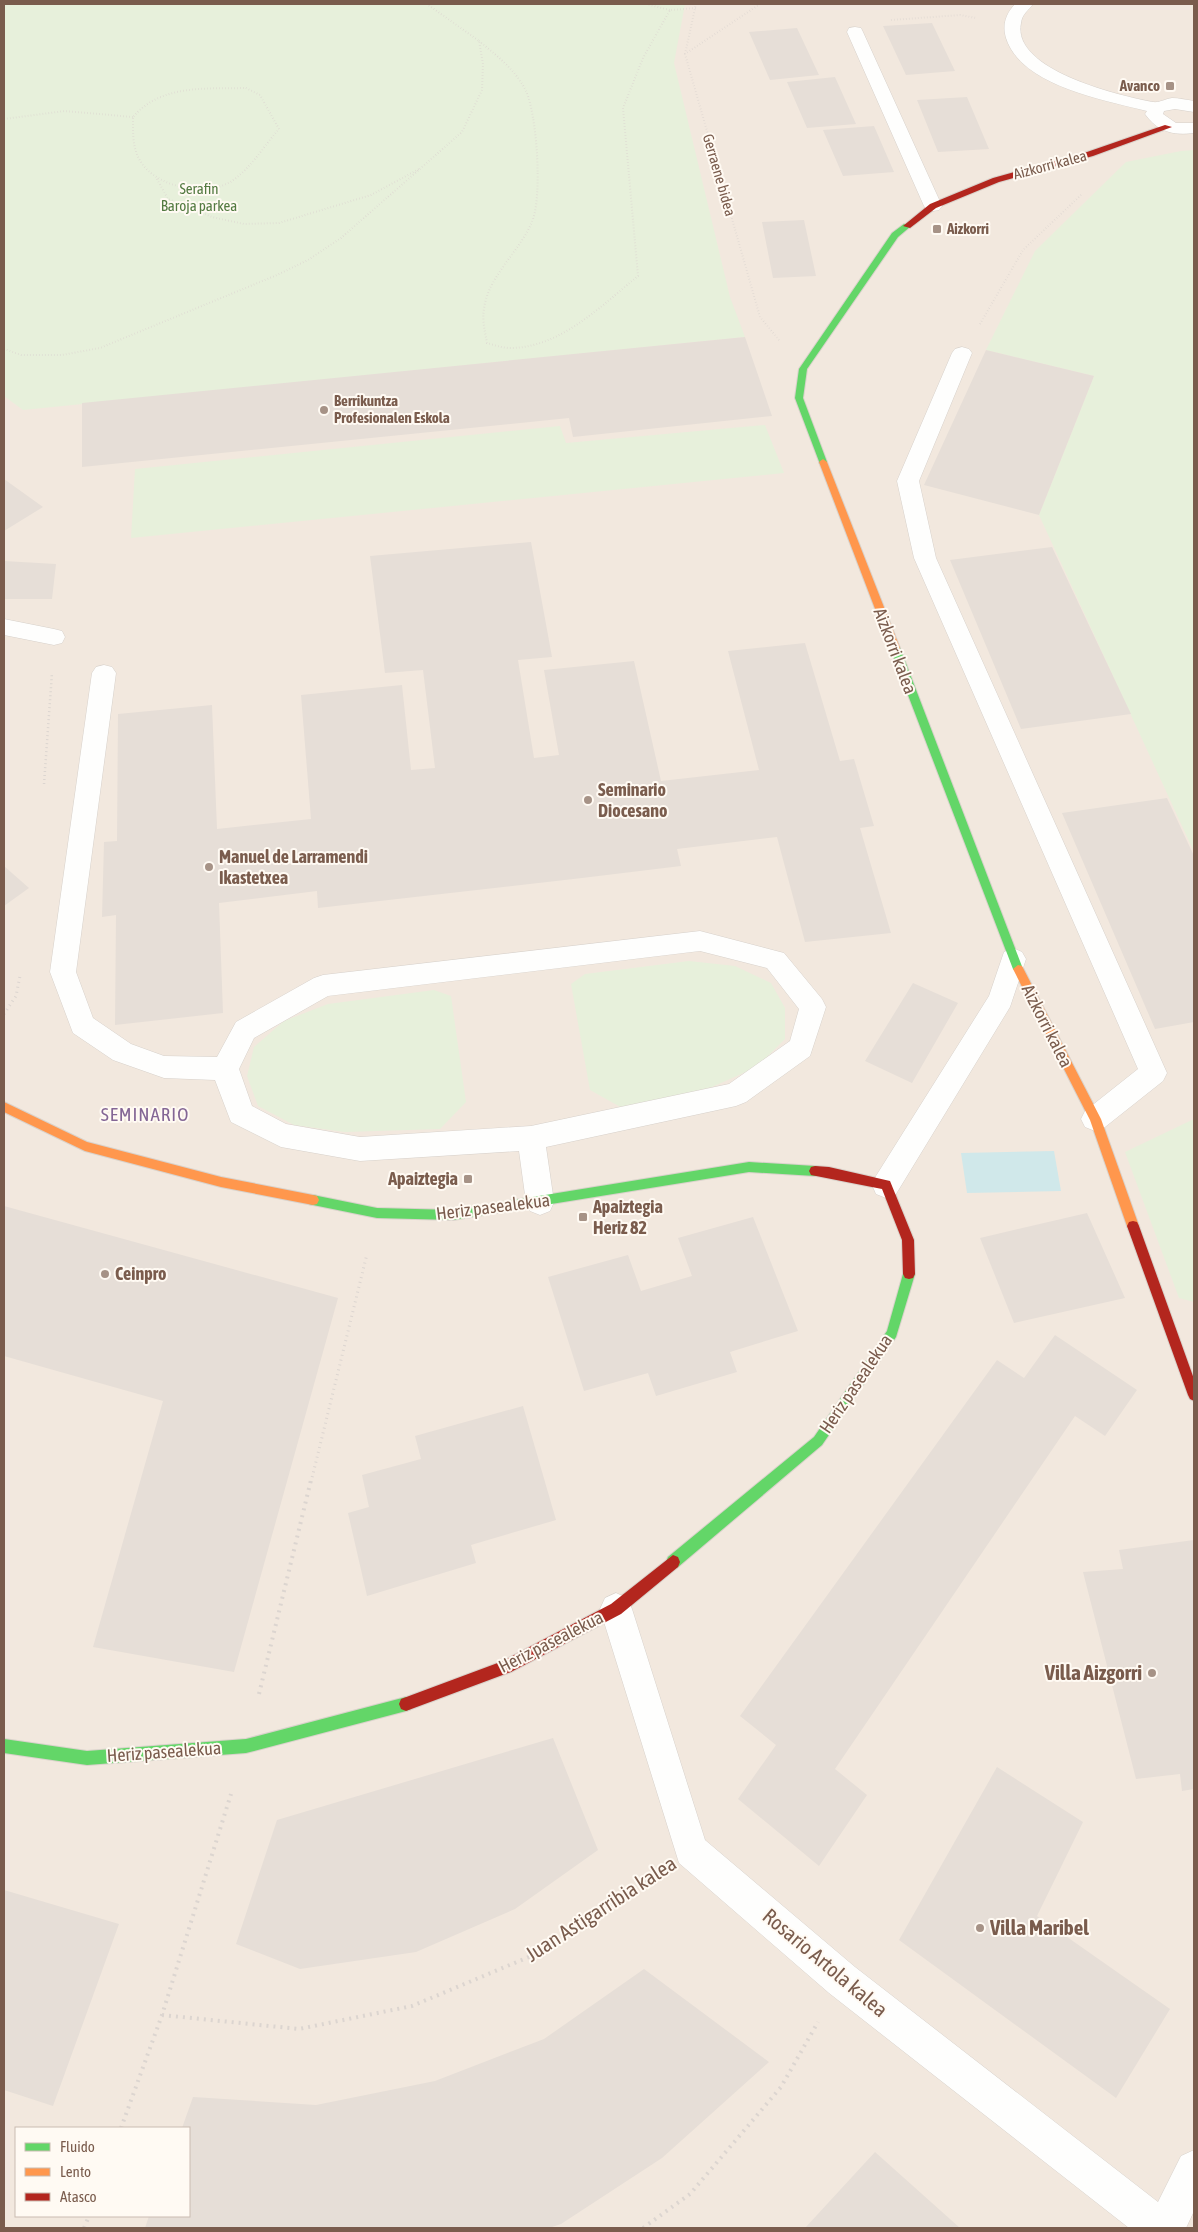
<svg xmlns="http://www.w3.org/2000/svg" width="1198" height="2232" viewBox="0 0 1198 2232" font-family="'Asap Condensed',sans-serif">
<style>
.residential{fill:#f2e8de;fill-rule:evenodd}
.green{fill:#e7f0db}
.water{fill:#d0e8ea}
.building{fill:#e6ded7}
.lines{fill:none;stroke-linecap:round;stroke-linejoin:round}
.lane-casing{stroke:#d7d1cb;stroke-width:1}
.street-casing{stroke:#d7d1cb;stroke-width:1}
.fast-casing{stroke:#d9d2cb;stroke-width:2}
.slow-casing{stroke:#d9d2cb;stroke-width:2}
.jam-casing{stroke:#d9d2cb;stroke-width:2}
.path-far3{stroke:#dcd5d0;stroke-width:2;stroke-dasharray:0.5 2.5;stroke-linecap:butt}
.path-far2{stroke:#dcd5d0;stroke-width:2.5;stroke-dasharray:1 3;stroke-linecap:butt}
.path-far1{stroke:#dcd5d0;stroke-width:3;stroke-dasharray:1 4;stroke-linecap:butt}
.path{stroke:#dcd5d0;stroke-width:4;stroke-dasharray:2 5;stroke-linecap:butt}
.lane{fill:#fefefd;fill-rule:evenodd}
.street{fill:#fefefd;fill-rule:evenodd}
.fast{fill:#63d668;fill-rule:evenodd}
.slow{fill:#ff974d;fill-rule:evenodd}
.jam{fill:#b3261e;fill-rule:evenodd}
.poi-dot{fill:#a69286;stroke:#fffaf3;stroke-width:2}
.labels{text-anchor:middle;stroke-width:4;stroke-linejoin:round;paint-order:stroke}
.far-poi-label{font-size:15px;font-weight:bold;fill:#7a5c4d;stroke:#fffaf3;text-anchor:start}
.far-street-label{font-size:15px;fill:#7a5c4d;stroke:#fffaf3}
.far-park-label{font-size:15px;fill:#537a41;stroke:#fffaf3}
.street-label{font-size:18px;fill:#7a5c4d;stroke:#fffaf3}
.poi-label{font-size:18px;font-weight:bold;fill:#7a5c4d;stroke:#fffaf3;text-anchor:start}
.neighbourhood-label{font-size:19px;letter-spacing:1px;fill:#846695;stroke:#fffaf3}
.near-poi-label{font-size:21px;font-weight:bold;fill:#7a5c4d;stroke:#fffaf3;text-anchor:end}
.near-street-label{font-size:21px;fill:#7a5c4d;stroke:#fffaf3}
</style>
<rect width="100%" height="100%" fill="#f9f5f0"/>
<path class="residential" d="M4,4H1194V2228H4ZM16,2128H189V2216H16Z"/>
<path class="green" d="M4,4H685L674,63L730,297L745,337L23,410L4,396Z
M1194,150V852L1039,515L1094,376L986,350L1035,251L1126,162L1181,151Z
M765,425L784,473L131,538L135,469L560,426L566,443Z
M689,961L735,966L771,983L785,1008V1039L757,1067L712,1087L624,1109L590,1090L571,984L585,974Z
M434,990L451,996L466,1102L440,1129L345,1132L294,1125L258,1106L247,1076L254,1047L284,1021L328,1004Z
M1194,1119V1302L1179,1298L1125,1152Z"/>
<path class="water" d="M1054,1151L1061,1191L967,1193L961,1153Z"/>
<path class="building" d="M932,23L955,71L906,75L883,26Z
M797,28L819,75L770,80L749,32Z
M835,77L856,124L807,128L787,82Z
M967,97L989,149L938,152L917,100Z
M874,126L894,172L843,176L823,130Z
M804,220L816,276L773,278L762,222Z
M745,337L772,416L573,437L569,418L82,467V403Z
M986,350L1094,376L1039,515L924,485Z
M4,479L43,507L4,531Z
M531,542L552,657L518,660L534,758L559,755L544,670L634,661L661,781L759,770L728,651L805,643L840,761L854,759L874,826L860,828L891,933L805,942L777,837L677,849L681,866L582,878L318,908L317,891L219,903L223,1013L115,1025L116,915L102,917L104,842L117,841L118,714L212,705L217,829L311,819L301,695L402,685L411,770L435,768L423,670L385,673L370,556Z
M1052,547L1131,714L1021,729L950,560Z
M4,561L56,564L52,599H4Z
M1167,798L1194,856V1022L1155,1029L1062,813Z
M4,866L29,888L4,906Z
M913,983L958,1003L912,1083L865,1061Z
M4,1206L338,1298L234,1672L93,1647L163,1401L4,1356Z
M1087,1213L1125,1298L1014,1323L980,1238Z
M753,1217L798,1331L730,1352L737,1372L656,1396L648,1373L584,1391L548,1277L628,1255L641,1291L692,1276L678,1238Z
M1055,1335L1137,1390L1105,1436L1075,1416L835,1769L867,1795L819,1866L738,1799L776,1745L740,1716L997,1360L1024,1378Z
M523,1406L556,1520L471,1545L476,1563L367,1596L348,1513L369,1507L362,1475L421,1459L415,1436Z
M1194,1540V1789L1182,1791L1180,1774L1136,1779L1083,1572L1123,1569L1119,1550Z
M553,1738L598,1850L515,1909L416,1952L300,1969L236,1944L277,1820Z
M997,1767L1083,1822L1037,1916L1170,2009L1116,2098L899,1940Z
M4,1890L119,1924L53,2106L4,2090Z
M644,1969L769,2062L662,2158L561,2224L549,2228H145L149,2216H189V2128H182L193,2097L316,2105L435,2081L544,2039Z
M875,2152L960,2228H805Z"/>
<g class="lines">
<defs>
<path id="lane" d="M104,665L112,667L116,673L76,972L93,1018L131,1044L164,1056L217,1057L236,1022L314,978L323,975L700,931L784,953L822,999L826,1007L810,1056L746,1102L736,1106L546,1147L554,1202L550,1211L540,1215L530,1211L526,1202L519,1151L360,1161L281,1147L231,1122L215,1080L164,1078L113,1060L73,1033L50,972L92,673L96,667ZM700,951L767,968L799,1009L790,1041L729,1084L531,1126L360,1137L286,1124L252,1106L239,1069L254,1038L328,996Z"/>
<path id="street" d="M1015,4H1033C1028,11 1022,14 1021,23C1011,70 1120,96 1153,102C1159,103 1165,99 1172,98C1179,98 1187,100 1194,101V112L1175,109L1164,111L1163,114L1176,123H1194V133C1173,136 1157,131 1145,114L1147,111C1105,100 1021,86 1006,38C1002,24 1006,14 1015,4Z
M855,27L861,28L863,32L942,206L939,210L933,211L927,210L924,206L847,32L849,28Z
M962,347L969,349L972,353L919,481L936,558L1167,1073L1163,1081L1105,1127L1095,1131L1085,1127L1081,1119L1085,1111L1138,1069L914,558L897,481L952,353L955,349Z
M4,619L54,629L62,631L65,637L62,643L54,645L4,635Z
M1013,948L1022,952L1026,959L1010,1007L896,1194L886,1198L876,1194L872,1185L876,1176L989,996L1004,952Z
M616,1593L627,1598L632,1609L705,1840L855,1967L1158,2202L1181,2156L1194,2150V2211L1186,2228H1129L829,1993L679,1863L600,1609L605,1598Z"/>
<path id="fast" d="M904,224L911,226L898,237L807,369L803,398L827,462L826,464H820L795,398L799,369L892,233Z
M895,645L900,648L1023,969L1022,972L1018,973L1013,969L890,648Z
M749,1162L815,1166L819,1167L821,1171L819,1175L815,1176L749,1172L453,1220L377,1218L313,1205L309,1204L307,1200L309,1196L313,1195L377,1208L453,1210Z
M909,1269L913,1270L915,1274L896,1337L822,1445L678,1567L673,1569L668,1567L666,1562L668,1557L814,1437L887,1331L903,1274L905,1270Z
M406,1697L411,1699L413,1704L411,1709L406,1711L246,1753L87,1765L4,1753V1739L87,1751L246,1739Z"/>
<path id="slow" d="M823,459L827,462L900,648L898,650L895,651L890,648L819,462Z
M1018,965L1022,966L1101,1119L1139,1226L1137,1230L1133,1231L1129,1230L1127,1226L1090,1120L1013,969Z
M4,1102L87,1142L221,1177L313,1195L317,1196L319,1200L317,1204L313,1205L221,1187L85,1151L4,1112Z"/>
<path id="jam" d="M1165,125L1172,127L1093,156L999,182L936,208L910,228L903,226L930,204L993,178L1087,152Z
M815,1166L829,1167L890,1181L914,1240L915,1274L913,1278L909,1279L905,1278L903,1274L902,1240L882,1189L811,1175L809,1171L811,1167Z
M1133,1221L1137,1222L1139,1226L1194,1379V1401L1190,1399L1188,1395L1127,1226L1129,1222Z
M673,1555L678,1557L680,1562L678,1567L621,1614L511,1672L406,1711L401,1709L399,1704L401,1699L503,1661L611,1604Z"/>
</defs>
<use href="#lane" class="lane-casing"/>
<use href="#street" class="street-casing"/>
<use href="#fast" class="fast-casing"/>
<use href="#slow" class="slow-casing"/>
<use href="#jam" class="jam-casing"/>
<path class="path-far3" d="M646,4L670,10
M760,4L685,54L760,317L779,340
M891,20L960,15L976,18
M479,41C496,55 516,70 526,91C537,115 542,194 533,219C522,250 488,275 484,309C482,320 485,332 487,343C494,345 502,348 510,348C560,348 601,306 638,276L623,108L643,58L670,10L696,8
M685,54L696,4
M246,88L260,95L279,129C264,146 251,168 232,181C207,197 157,188 141,162C132,149 133,132 133,117C161,84 207,89 246,88Z
M4,119L65,111L133,117
M157,179L168,199L212,217L244,224L279,223L371,195L419,169
M980,324L1023,250L1081,195
M4,349L21,355H62L100,348L277,275L308,260L341,238L462,132L482,90L483,64L479,41L427,4"/>
<path class="path-far2" d="M44,784L52,673"/>
<path class="path-far1" d="M4,1014L16,996L20,976
M311,1482L367,1254"/>
<path class="path" d="M259,1694L311,1480
M162,2015L299,2029L412,2006L543,1951L654,1876
M121,2128L162,2015L231,1794
M84,2228L89,2216
M643,2228L690,2194L781,2087L818,2022"/>
<use href="#lane" class="lane"/>
<use href="#street" class="street"/>
<use href="#fast" class="fast"/>
<use href="#slow" class="slow"/>
<use href="#jam" class="jam"/>
</g>
<g class="poi-dot">
<rect x="1165" y="81" width="10" height="10" rx="2.5"/>
<rect x="932" y="224" width="10" height="10" rx="2.5"/>
<circle cx="324" cy="410" r="5"/>
<circle cx="588" cy="800" r="5"/>
<circle cx="209" cy="867" r="5"/>
<rect x="463" y="1174" width="10" height="10" rx="2.5"/>
<rect x="578" y="1212" width="10" height="10" rx="2.5"/>
<circle cx="105" cy="1274" r="5"/>
<circle cx="1152" cy="1673" r="5"/>
<circle cx="980" cy="1928" r="5"/>
</g>
<g class="labels">
<g class="far-poi-label">
<text x="1160" y="91" text-anchor="end">Avanco</text>
<text x="947" y="234">Aizkorri</text>
<text x="334" y="406">Berrikuntza<tspan x="334" dy="17">Profesionalen Eskola</tspan></text>
</g>
<g class="far-street-label">
<text transform="translate(1050 165) rotate(-15)" y="5">Aizkorri kalea</text>
<text transform="translate(719 175) rotate(74)" y="5">Gerraene bidea</text>
</g>
<g class="far-park-label">
<text x="199" y="194">Serafin<tspan x="199" dy="17">Baroja parkea</tspan></text>
</g>
<g class="street-label">
<text transform="translate(895 651) rotate(69)" y="6">Aizkorri kalea</text>
<text transform="translate(1047 1026) rotate(63)" y="6">Aizkorri kalea</text>
<text transform="translate(493 1207) rotate(-7)" y="6">Heriz pasealekua</text>
<text transform="translate(856 1384) rotate(-56)" y="6">Heriz pasealekua</text>
<text transform="translate(551 1642) rotate(-27)" y="6">Heriz pasealekua</text>
<text transform="translate(164 1752) rotate(-4)" y="6">Heriz pasealekua</text>
</g>
<g class="poi-label">
<text x="598" y="796">Seminario<tspan x="598" dy="21">Diocesano</tspan></text>
<text x="219" y="863">Manuel de Larramendi<tspan x="219" dy="21">Ikastetxea</tspan></text>
<text x="458" y="1185" text-anchor="end">Apaiztegia</text>
<text x="593" y="1213">Apaiztegia<tspan x="593" dy="21">Heriz 82</tspan></text>
<text x="115" y="1280">Ceinpro</text>
</g>
<g class="neighbourhood-label">
<text x="145" y="1121">SEMINARIO</text>
</g>
<g class="near-poi-label">
<text x="1142" y="1680">Villa Aizgorri</text>
<text x="990" y="1935" text-anchor="start">Villa Maribel</text>
</g>
<g class="near-street-label">
<text transform="translate(601 1909) rotate(-33)" y="7">Juan Astigarribia kalea</text>
<text transform="translate(825 1963) rotate(40)" y="7">Rosario Artola kalea</text>
</g>
</g>
<rect width="1198" height="2232" fill="none" stroke="#7a5c4d" stroke-width="10"/>
<rect x="15" y="2127" width="175" height="90" fill="#fffaf3" stroke="#cabbb1"/>
<rect x="25" y="2143" width="25" height="8" fill="#63d668" stroke="#cabbb1"/>
<text x="60" y="2152" font-size="15" fill="#7a5c4d">Fluido</text>
<rect x="25" y="2168" width="25" height="8" fill="#ff974d" stroke="#cabbb1"/>
<text x="60" y="2177" font-size="15" fill="#7a5c4d">Lento</text>
<rect x="25" y="2193" width="25" height="8" fill="#b3261e" stroke="#cabbb1"/>
<text x="60" y="2202" font-size="15" fill="#7a5c4d">Atasco</text>
</svg>
